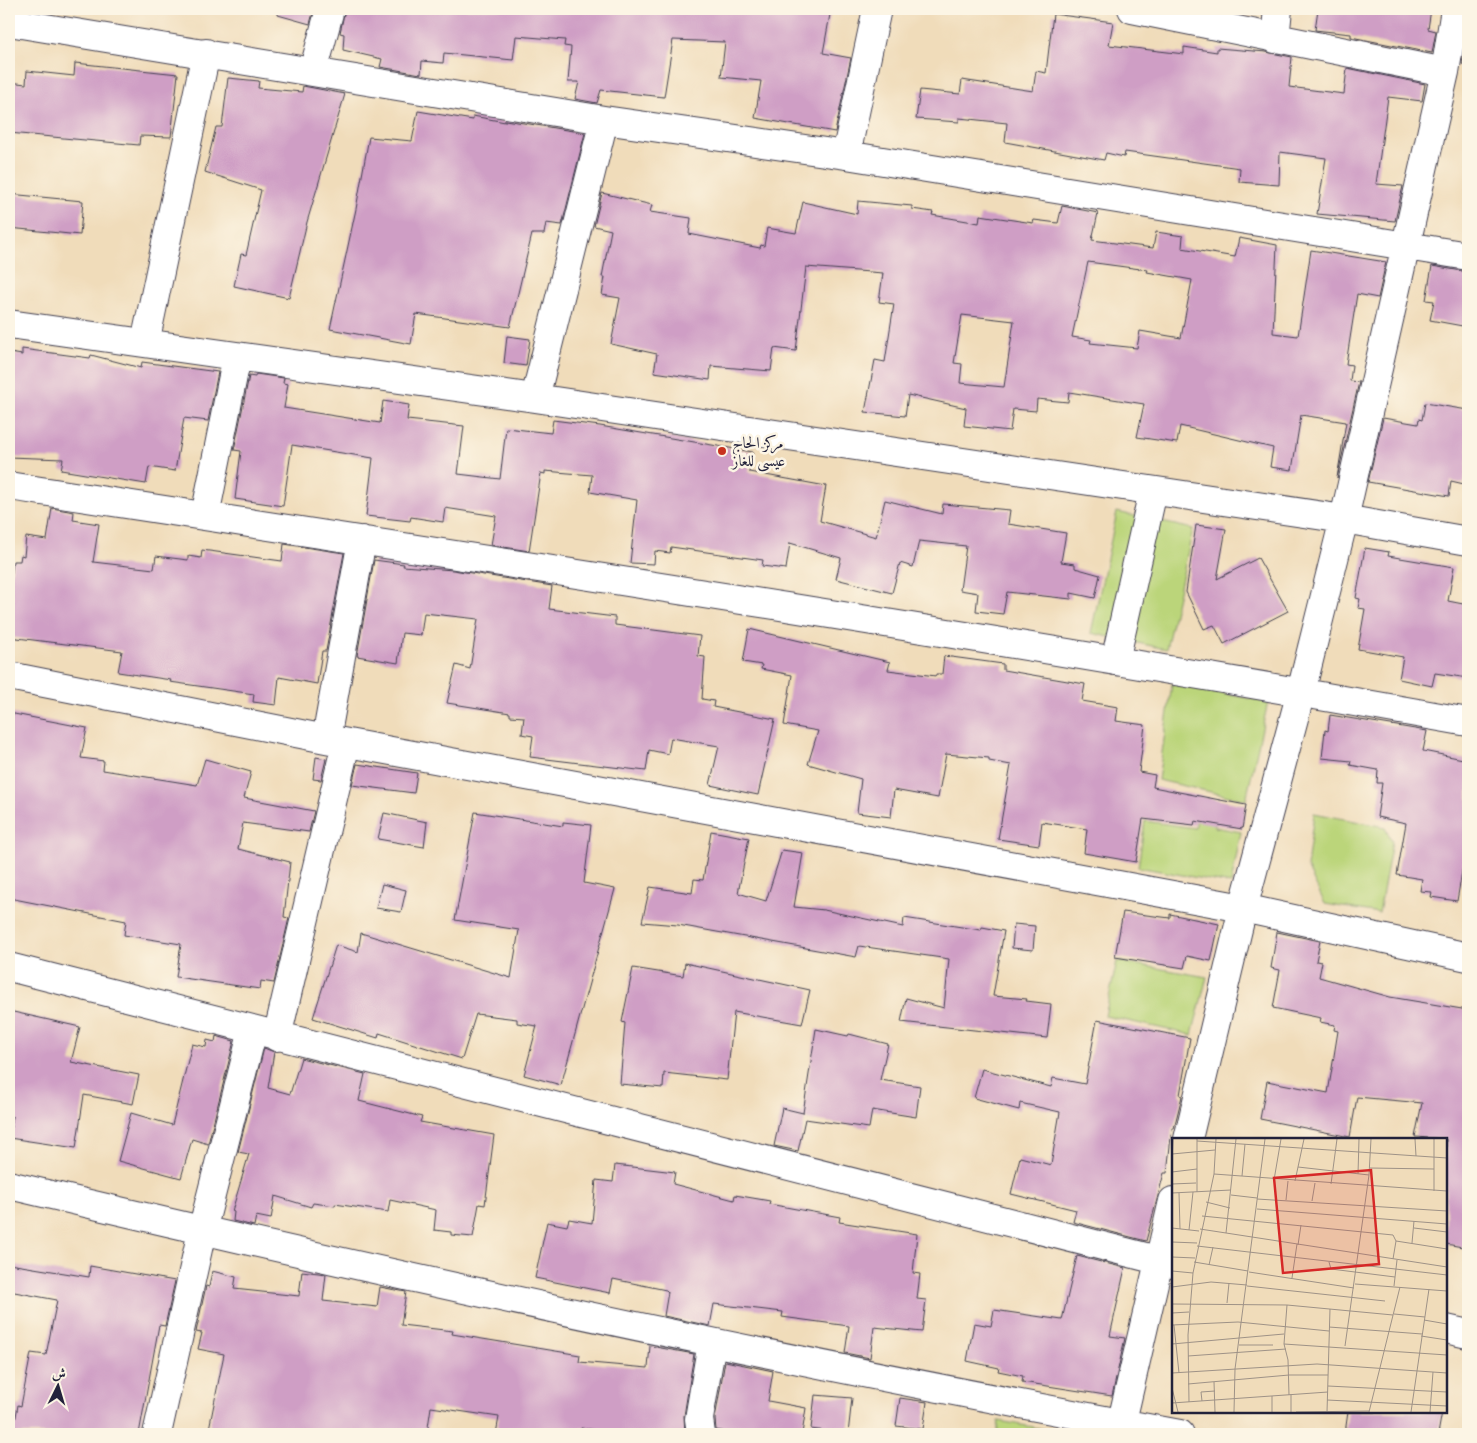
<svg xmlns="http://www.w3.org/2000/svg" width="1477" height="1443" viewBox="0 0 1477 1443" font-family="'IM FELL Double Pica',Amiri,serif">
<style>
.green{fill:#bbd57a;stroke:#6e7c5a}
.building{fill:#cf9ec5;fill-rule:evenodd}
.lines{fill:none;stroke-linecap:round;stroke-linejoin:round}
.minor-casing{stroke:#413e4e;stroke-width:30}
.minor{stroke:#fff;stroke-width:28}
.poi-dot{fill:#c8321e;stroke:#fcf5e5;stroke-width:2}
.labels{text-anchor:middle;stroke-width:5;stroke-linejoin:round;paint-order:stroke}
.poi-label{font-size:16px;fill:#22223b;stroke:#fcf5e5;text-anchor:start}
.inset-road{fill:none;stroke:#9e9287;stroke-width:1}
.view{fill:#d62828;fill-opacity:0.15;stroke:#d62828;stroke-width:2.5}
.inset-edge{fill:none;stroke:#22223b;stroke-width:2.5}
</style>
<rect width="100%" height="100%" fill="#fcf5e5"/>
<filter id="ink" filterUnits="userSpaceOnUse"><feTurbulence type="fractalNoise" baseFrequency=".02" numOctaves="2"/><feDisplacementMap in="SourceGraphic" scale="10" xChannelSelector="R" yChannelSelector="G"/><feConvolveMatrix kernelMatrix="1 2 1 2 8 2 1 2 1" color-interpolation-filters="sRGB"/></filter>
<filter id="wash" filterUnits="userSpaceOnUse"><feTurbulence type="fractalNoise" baseFrequency=".0096" numOctaves="4" result="noise"/><feDisplacementMap in="SourceGraphic" scale="20" xChannelSelector="R" yChannelSelector="G"/><feGaussianBlur stdDeviation="1.12" result="paint"/><feColorMatrix in="noise" values="0 0 0 0 0 0 0 0 0 0 0 0 0 0 0 0 0 1.4 0 .05"/><feComposite in="paint" operator="in"/></filter>
<g filter="url(#wash)">
<rect width="100%" height="100%" fill="#f0dcba"/>
<path class="green" d="M1117,512L1193,529L1166,649L1091,633Z
M1172,684L1268,702L1246,800L1158,780Z
M1314,813L1385,827L1392,842L1379,913L1325,904L1307,867Z
M1197,819L1215,822V827L1241,832L1231,884L1138,867L1145,821L1195,828Z
M1117,961L1207,977L1192,1035L1105,1016Z
M999,1421L1072,1434H997Z"/>
<g id="blocks">
<path class="building" d="M278,9H314L310,24L278,15Z
M345,9H831L823,53L851,58L835,132L755,118L761,81L721,77L725,42L673,40L664,97L601,90L597,103L575,99L579,82H568L571,47L564,46L565,40L516,36L513,60L444,53L443,63L422,61L421,74L380,67L382,59L343,50L344,34L340,33Z
M1318,9H1431L1428,29L1436,31L1432,53L1351,37V34L1315,30Z
M1053,14L1113,22L1109,45L1184,54V47L1217,52V48L1266,52L1292,57L1289,87L1344,94L1347,68L1425,84L1422,101L1388,97L1376,184L1403,186L1395,221L1317,214L1326,158L1280,152L1279,185L1239,182L1240,168L1125,152L1124,157L1106,153L1104,160L1005,142L1007,123L959,118V122L916,119L920,90L960,94L962,80L1033,91L1036,71L1046,73Z
M1466,37L1468,38V65L1462,64Z
M75,63L178,74L171,137L140,136L139,145L9,133V82L26,84L27,71L74,76Z
M228,78L259,81L258,88L302,92L303,86L345,94L307,222L289,298L234,286L241,254L246,255L261,190L205,172L216,127H222Z
M418,111L473,120V116L505,122V120L585,133L562,225L546,223L544,234H532L510,327L416,314L411,344L330,329L356,209L369,137L412,141Z
M602,193L652,205L650,212L691,218L689,234L760,248L761,245L764,246L767,228L796,233L803,202L857,214L858,201L912,206V209L933,212L932,215L979,223L980,215L1033,223L1034,220L1058,223L1062,206L1098,213L1092,240L1153,248L1156,232L1183,236L1182,248L1235,257L1239,238L1277,245L1273,333L1298,336L1311,250L1386,262L1378,298L1357,294L1346,364L1352,365L1350,381L1359,382L1337,478L1346,422L1301,415L1292,470L1270,467L1273,448L1180,426L1177,443L1137,437L1144,404L1069,392L1068,402L1037,399L1036,411L1013,409L1010,431L964,426L966,408L908,395L905,416L865,412L875,360L885,362L894,304L879,302L883,273L806,267L796,351L774,348L771,371L711,366L710,380L654,372L657,354L611,344L620,298L602,295L605,277H602L611,230L594,226ZM1088,262L1148,270L1147,272L1192,280L1181,338L1140,331L1137,348L1090,343L1091,340L1072,337ZM962,315L1014,321L1004,387L960,383L962,364L954,363Z
M9,194L83,201L80,235L9,228Z
M1432,266L1468,272V327L1430,320L1434,301L1426,300Z
M507,336L530,339L526,366L504,363Z
M22,349L90,358L91,355L141,368L142,362L218,372L208,421L184,418L175,471L149,467L146,484L61,470L63,459L9,457V365L10,353L22,355Z
M256,374L284,378L283,383L288,384L284,408L380,423L383,401L409,405L407,420L464,426L458,474L500,479L506,428L551,433L553,420L600,426L753,452L749,472L826,486L820,521L876,537L885,500L942,514L943,504L1010,510L1008,524L1066,533L1061,562L1075,564V568L1100,575L1095,598L1071,593V599L1007,592L1003,614L976,611L978,593L960,590L966,546L919,541L913,567L900,563L892,593L836,579L841,558L790,543L786,569L762,566L763,560L671,547L670,553L655,551L654,564L630,563L637,500L590,492L592,475L545,471V474L541,473L529,551L491,545L496,516L445,508L443,522L411,517L410,521L366,516L373,458L292,445L283,506L235,499L241,451L234,450L249,376L255,377Z
M1425,403L1468,410V454L1464,484L1451,481L1449,496L1368,482L1383,418L1418,424L1419,419L1422,420Z
M52,508L74,512L73,520L99,524L93,562L154,569L156,556L188,560V556L201,558L202,550L282,561L284,544L344,553L326,651H322L317,684L279,677L276,705L253,702L254,694L170,682L171,680L118,672L122,651L9,637V597L13,561H20L21,555L24,556L26,537L47,540Z
M1196,525L1226,529L1217,579L1258,558L1288,611L1224,644L1214,625L1204,629L1186,592Z
M1365,548L1389,552L1388,556L1454,567L1448,601L1468,605L1464,639L1468,640V678L1435,673L1432,686L1399,679L1403,657L1358,649L1365,609L1358,608L1360,599L1356,598Z
M374,560L404,564L403,566L453,570L552,586L549,609L615,617V625L700,636L698,656L705,657L702,699L714,701L713,707L775,719L758,795L710,785L719,746L671,738L668,754L649,750L646,771L530,757L533,736L522,734L524,717L510,716V713L447,703L456,665L470,669L478,619L424,613L421,635L402,633L398,663L357,656Z
M749,629L890,662L888,670L936,676V674H942L944,656L1003,664V670L1085,684L1082,701L1118,707L1116,721L1145,725L1139,772L1155,775L1153,787L1246,805L1242,829L1195,821L1194,825L1143,819L1136,862L1084,853L1087,829L1042,822L1039,845L998,839L1011,765L989,761V758L946,754L938,798L894,790L891,817L857,813L861,779L808,764L818,731L784,725L792,675L761,669L762,665L743,662Z
M9,713L87,728L81,758L104,761L103,770L197,785L205,759L251,772L244,798L314,811L309,832L243,823L238,849L290,862L284,917L289,918L274,983L261,981L260,989L176,977L181,944L124,935L126,921L9,898Z
M1330,715L1427,731L1423,751L1468,760V836L1457,901L1431,897L1432,892L1420,891L1422,879L1397,875L1406,823L1377,817L1382,783H1377L1378,770L1350,765L1351,761L1322,758L1325,730L1328,731Z
M316,757L326,759L321,780L313,779Z
M357,764L417,773L414,793L352,785Z
M475,812L563,826V822L591,825L584,883L615,889L561,1085L524,1075L537,1026L517,1023V1019L476,1014L462,1059L379,1033L378,1038L313,1018L336,945L358,952L361,933L511,978L519,930L455,920Z
M384,813L427,822L424,847L378,839Z
M711,831L749,838L738,893L766,901L782,850L803,853L794,907L824,910L903,927L904,918L981,930L982,927L1004,931L993,996L1027,999L1026,1001L1051,1004L1047,1038L901,1022L906,998L944,1008L949,959L859,946L856,957L678,925L642,922L650,887L692,893L694,879L703,880Z
M382,884L406,890L401,912L376,908Z
M1123,912L1170,918V914L1219,924L1211,961L1187,956L1184,968L1115,957Z
M1014,924L1035,926L1033,950L1012,948Z
M1277,932L1320,941L1316,961L1322,962L1319,977L1390,997L1468,1010V1248L1446,1244V1139L1415,1137L1422,1103L1357,1097L1350,1137L1260,1119L1267,1081L1328,1093L1338,1031L1334,1030L1335,1025L1320,1022L1321,1018L1273,1008L1280,970L1271,968Z
M685,963L810,990L802,1024L734,1012L727,1080L664,1073L663,1088L620,1084L625,1023L622,1022L633,968L683,976Z
M9,1011L80,1027L71,1062L139,1075L133,1104L84,1095L76,1148L9,1138L13,1117L9,1116Z
M1097,1020L1190,1038L1180,1095L1182,1096L1174,1128H1172L1167,1173H1164L1146,1241L1073,1222L1076,1210L1011,1194L1020,1157L1051,1165L1060,1112L1020,1103L1019,1110L974,1098L982,1069L1051,1087L1053,1078L1085,1084Z
M816,1029L848,1036L849,1034L888,1044L880,1080L920,1086L916,1117L872,1110L869,1128L805,1119L798,1151L774,1146L782,1108L803,1113Z
M216,1036L234,1041L208,1144L192,1139L181,1178L118,1161L131,1113L172,1125L192,1044L206,1047L207,1040L215,1042Z
M264,1048L274,1052L268,1088L290,1094L301,1058L365,1074L359,1101L422,1117L420,1122L494,1135L485,1205L479,1204L473,1237L451,1235V1232L434,1230L436,1210L390,1200L388,1212L335,1204V1206L313,1203L311,1207L275,1196L271,1219L256,1216L254,1226L233,1221L234,1212L232,1211L249,1154L238,1152Z
M615,1165L675,1172L673,1184L734,1200L735,1195L770,1201L769,1204L840,1217L839,1222L917,1234L913,1273L920,1274L917,1299L926,1300L922,1332L874,1327L870,1358L845,1353L849,1326L782,1317L783,1312L714,1304L710,1326L664,1316L668,1292L666,1290L613,1279L610,1293L535,1278L547,1222L567,1226L569,1219L592,1223L596,1180L613,1182Z
M1077,1256L1125,1268L1110,1336L1125,1338L1112,1396L1022,1382L1023,1376L998,1371L999,1368L967,1361L974,1323L991,1326L994,1310L1062,1320Z
M9,1264L89,1277L90,1266L175,1281L165,1326L159,1325L139,1434H13L18,1405L21,1406L31,1353L46,1355L57,1300L9,1291Z
M212,1271L236,1277L234,1289L299,1296L302,1271L326,1274L323,1301L377,1307L380,1287L406,1292L401,1325L453,1331L452,1334L580,1355L579,1362L648,1368L650,1346L694,1354L684,1416L685,1434H630L581,1428L580,1434H496L499,1417L431,1407L427,1434H208L224,1354L198,1349L202,1333L196,1332L206,1286L209,1287Z
M725,1361L773,1371L768,1401L806,1408L802,1434H737L716,1430L715,1419Z
M815,1395L852,1398L848,1434L811,1429Z
M900,1398L927,1402L923,1429L896,1426Z
M1348,1412H1442L1438,1434L1345,1433Z"/>
</g>
</g>
<g filter="url(#ink)">
<use href="#blocks" fill-opacity="0" stroke="#413e4e" stroke-width="1"/>
<g class="lines">
<defs>
<path id="minor" d="M1132,9L1445,72
M9,22L604,120L846,155L1468,256
M1275,39L1278,9
M313,72L330,9
M846,155L877,9
M9,324L535,398L1344,519L1468,541
M145,343L206,53
M535,398L604,120
M9,486C496,561 983,635 1468,722
M205,516L237,356
M1115,661L1153,491
M9,676L326,739L1243,908L1468,957
M326,739L362,540
M9,967L1173,1264
M277,1037L346,743
M1188,1139L1243,908L1301,692L1344,519L1445,72L1455,9
M9,1185C397,1277 788,1362 1180,1434
M1446,1329L1468,1334
M157,1434L202,1231L253,1030
M701,1434L699,1419L712,1342
M1119,1434L1173,1201"/>
</defs>
<use href="#minor" class="minor-casing"/>
<use href="#minor" class="minor"/>
</g>
</g>
<circle class="poi-dot" cx="722" cy="451" r="5"/>
<g class="labels">
<g class="poi-label">
<text x="732" y="448">مركز الحاج<tspan x="732" dy="18">عيسى للغاز</tspan></text>
</g>
</g>
<g transform="translate(1172 1138)">
<rect width="275" height="275" fill="#f0dcba"/>
<path class="inset-road" d="M243,1L244,18M262,1V53M25,3L275,20M0,16L43,12M0,23L1,1M126,29L197,37M198,30L262,31M0,34L25,31M42,36L275,53M186,36L187,1M70,38L73,6M102,42L109,1M123,43L132,1M0,46L24,45M159,46L165,1M25,54V1M0,55L59,52M7,55L8,91M59,57L85,60M85,61L275,73M114,62L116,43M140,63L143,45M34,64L58,70M85,71L275,86M30,78L221,97L224,103L275,111M0,90L27,93M242,90L275,94M28,91L275,129M17,92L21,54M54,95L64,1M0,104L25,105M240,105L242,83M126,107L129,87M25,108L275,137M0,119L23,120M221,121L224,103M22,124L76,133M157,124L159,131L223,139M37,127L41,109M0,133L21,135M77,134L182,150M120,140L125,106M183,146L275,153V160M75,148L213,163M222,148L225,122M0,149L39,144L75,147M55,165L57,145M0,166L115,167L221,177M115,167L112,206L116,222L117,257M0,175L17,174M222,176L253,179M252,182L275,186M0,187L66,184L157,193M2,187L7,235M157,189L250,196M249,198L275,202M0,206L112,196M112,206L275,217M67,207H101M173,208L197,37L199,1M16,218L114,211M0,235L145,226L275,235M42,244L43,274M16,246L117,237H156M156,248L275,254M0,250L6,274M100,258V274M155,262L275,268M30,263L29,254L43,253M17,264L16,197L21,135L42,36L44,1M0,265L156,254M62,274L63,231L93,1M119,274V256M124,274L197,273M155,274L158,171M197,274L228,149M239,274L257,151M258,274L261,234"/>
<path class="view" d="M199,32L207,126L111,135L102,40Z"/>
<rect width="275" height="275" class="inset-edge"/>
</g>
<rect width="1477" height="1443" fill="none" stroke="#fcf5e5" stroke-width="30"/>
<g transform="translate(58 1386) rotate(5)" stroke="#fcf5e5" stroke-width="4" paint-order="stroke">
<path d="M0-4L9 19L0 12L-9 19Z" fill="#22223b"/>
<text y="-8" font-size="14" font-weight="bold" text-anchor="middle" fill="#22223b">ش</text>
</g>
</svg>
